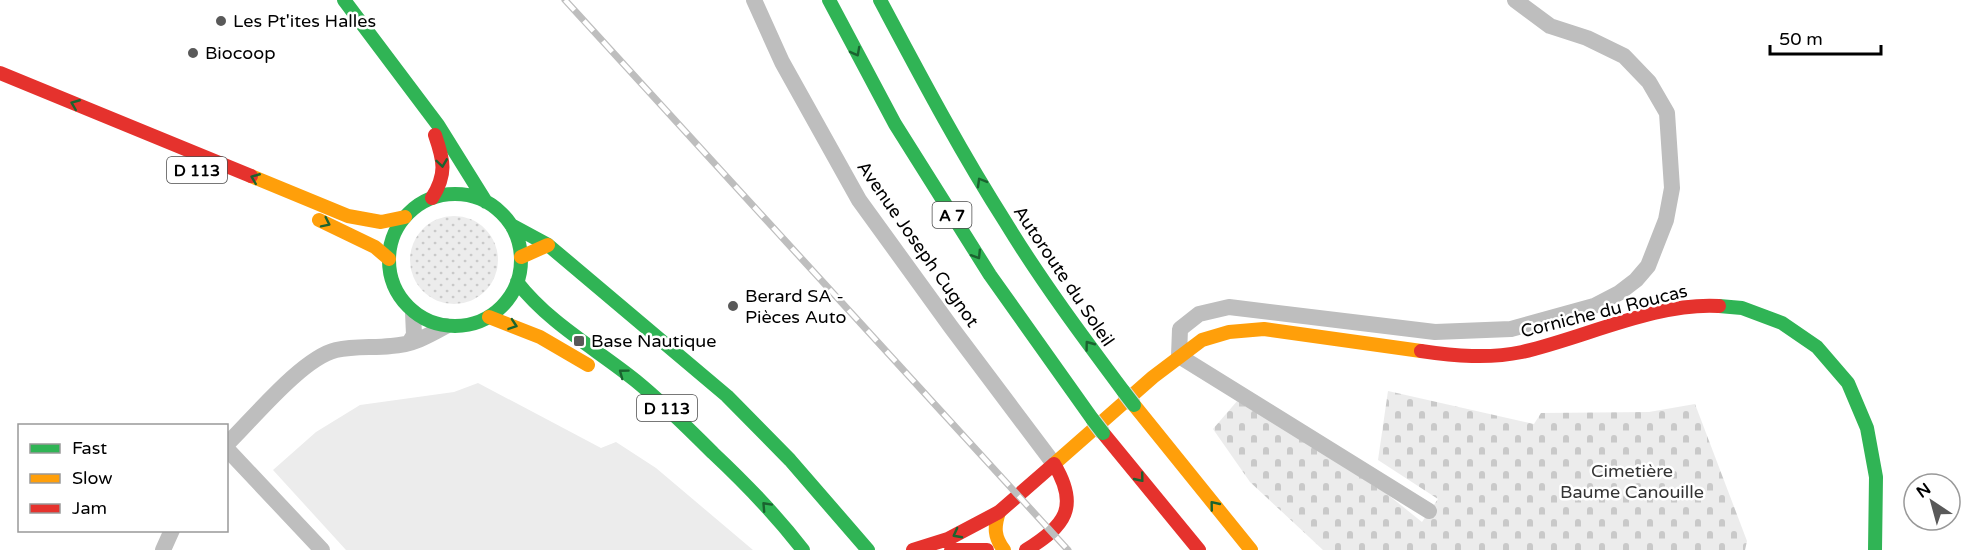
<svg xmlns="http://www.w3.org/2000/svg" width="1980" height="550" viewBox="0 0 1980 550" font-family="'Varela Round',sans-serif">
<style>
.grass{fill:url(#grass-dots)}
.cemetery{fill:url(#cemetery-stones)}
.park{fill:#ececec}
.lines{fill:none;stroke-linecap:round;stroke-linejoin:round}
.street{stroke:#bebebe;stroke-width:16}
.fast{stroke:#30b455;stroke-width:14}
.slow{stroke:#ff9f0a;stroke-width:14}
.jam{stroke:#e5322d;stroke-width:14}
.rail-casing{stroke:#bebebe;stroke-width:7}
.rail{stroke:#fff;stroke-width:4.5;stroke-dasharray:14;stroke-linecap:butt}
.fast-bridge-casing{stroke:#dbdbdb;stroke-width:16;stroke-linecap:butt}
.fast-bridge{stroke:#30b455;stroke-width:14}
.oneway{stroke:#1a632f}
.poi-dot{fill:#595959;stroke:#fff;stroke-width:2}
.labels{text-anchor:middle;stroke-width:5;stroke-linejoin:round;paint-order:stroke}
.shield{fill:#fff;stroke:#4c4c4c;stroke-width:1.5}
.shield-label{font-size:16px;font-weight:bold;fill:#000}
.poi-label{font-size:18px;fill:#000;stroke:#fff;text-anchor:start}
.street-label{font-size:18px;fill:#000;stroke:#fff}
.park-label{font-size:18px;fill:#333;stroke:#fff}
</style>
<defs>
<pattern id="grass-dots" width="8" height="8" patternUnits="userSpaceOnUse" patternTransform="scale(1.5)"><rect width="8" height="8" fill="#ececec"/><path d="M2 2h.1M6 6h.1" fill="none" stroke="#c9c9c9" stroke-width="1.8" stroke-linecap="round"/></pattern>
<pattern id="cemetery-stones" width="16" height="16" patternUnits="userSpaceOnUse" patternTransform="scale(1.5)"><rect width="16" height="16" fill="#ececec"/><path d="M2 7V4a2 2 0 0 1 4 0v3zM10 15v-3a2 2 0 0 1 4 0v3z" fill="#c9c9c9"/></pattern>
</defs>
<rect width="100%" height="100%" fill="#fff"/>
<path class="grass" d="M410 260a44 44 0 1 1 88 0a44 44 0 1 1-88 0Z"/>
<path class="cemetery" d="M1388,391L1534,424L1541,413L1649,412L1695,404L1747,541L1745,550H1323L1250,482L1213,429L1238,400L1387,494L1422,522L1438,499L1378,460Z"/>
<path class="park" d="M478,383L601,448L616,442L656,468L753,550H346L273,470L316,432L360,405L454,392Z"/>
<g class="lines">
<path class="street" d="M754,0L782,62L859,200L951,327L1054,464
M409,343L414,335L413,312
M226,445C252,420 302,358 336,350C355,346 373,348 391,346C412,345 428,336 446,326
M226,448L322,550
M1429,511L1179,356L1180,329L1199,314L1229,307L1435,332L1511,329L1594,306L1619,293L1636,280L1648,266L1666,220L1672,188L1667,113L1649,82L1624,56L1587,38L1550,26L1515,0
M163,550L172,530"/>
<path class="fast" d="M344,0L438,125L486,202
M829,0L895,124L990,275L1093,420
M880,0C920,75 960,151 1006,223C1042,282 1083,337 1124,392
M389 260a66 66 0 1 1 132 0a66 66 0 1 1-132 0Z
M511,225L548,245L727,396L790,460L868,550
M517,282C550,324 595,348 636,381C663,403 688,428 713,453C745,483 776,515 803,550
M1719,306L1742,308L1782,323L1817,347L1848,383L1867,428L1876,477L1875,550"/>
<path class="slow" d="M251,176L348,216L381,222L405,217
M319,220L375,247L389,259
M521,257L548,245
M489,317L540,337L588,365
M1134,405L1251,550
M1054,464L1153,377L1202,340L1229,332L1264,329L1421,351
M999,512C994,527 994,537 1004,550"/>
<path class="jam" d="M0,73L251,176
M432,198C447,174 444,161 435,135
M1421,351C1455,356 1489,359 1522,352C1584,338 1656,302 1719,306
M1103,433L1199,550
M913,550L948,539L999,512L1054,464C1080,507 1065,526 1026,550
M951,550H987"/>
<defs>
<path id="rail" d="M565,0L1068,550"/>
</defs>
<use href="#rail" class="rail-casing"/>
<use href="#rail" class="rail"/>
<defs>
<path id="fast-bridge" d="M1124,392L1134,405
M1093,420L1103,433"/>
</defs>
<use href="#fast-bridge" class="fast-bridge-casing"/>
<use href="#fast-bridge" class="fast-bridge"/>
</g>
<defs><path id="oneway-chevron" d="M-2-3.5L2.5 0L-2 3.5" fill="none" stroke-width="1.6" stroke-linecap="round" stroke-linejoin="round" transform="scale(1.5)"/></defs>
<g class="oneway">
<use href="#oneway-chevron" transform="translate(856 52) rotate(62)"/>
<use href="#oneway-chevron" transform="translate(75 104) rotate(-158)"/>
<use href="#oneway-chevron" transform="translate(442 163) rotate(82)"/>
<use href="#oneway-chevron" transform="translate(255 178) rotate(-158)"/>
<use href="#oneway-chevron" transform="translate(981 182) rotate(-120)"/>
<use href="#oneway-chevron" transform="translate(326 223) rotate(26)"/>
<use href="#oneway-chevron" transform="translate(977 255) rotate(58)"/>
<use href="#oneway-chevron" transform="translate(513 325) rotate(19)"/>
<use href="#oneway-chevron" transform="translate(1089 345) rotate(-127)"/>
<use href="#oneway-chevron" transform="translate(623 373) rotate(-143)"/>
<use href="#oneway-chevron" transform="translate(1140 478) rotate(51)"/>
<use href="#oneway-chevron" transform="translate(1214 505) rotate(-129)"/>
<use href="#oneway-chevron" transform="translate(766 506) rotate(-133)"/>
<use href="#oneway-chevron" transform="translate(957 534) rotate(152)"/>
</g>
<g class="poi-dot">
<circle cx="221" cy="21" r="6"/>
<circle cx="193" cy="53" r="6"/>
<circle cx="733" cy="306" r="6"/>
<rect x="573" y="335" width="12" height="12" rx="3"/>
</g>
<g class="labels">
<g class="shield">
<rect x="167" y="157" width="60" height="26" rx="4.5"/>
<rect x="932.5" y="202" width="39" height="26" rx="4.5"/>
<rect x="637" y="395" width="60" height="26" rx="4.5"/>
</g>
<g class="shield-label">
<text x="197" y="176">D 113</text>
<text x="952" y="221">A 7</text>
<text x="667" y="414">D 113</text>
</g>
<g class="poi-label">
<text x="233" y="27">Les Pt'ites Halles</text>
<text x="205" y="59">Biocoop</text>
<text x="745" y="302">Berard SA -<tspan x="745" dy="21">Pièces Auto</tspan></text>
<text x="591" y="347">Base Nautique</text>
</g>
<g class="street-label">
<text transform="translate(918 244) rotate(55)" y="6">Avenue Joseph Cugnot</text>
<text transform="translate(1064 276) rotate(56)" y="6">Autoroute du Soleil</text>
<text transform="translate(1604 311) rotate(-14)" y="6">Corniche du Roucas</text>
</g>
<g class="park-label">
<text x="1632" y="477">Cimetière<tspan x="1632" dy="21">Baume Canouille</tspan></text>
</g>
</g>
<rect x="18" y="424" width="210" height="108" fill="#ffffff" stroke="#999999" stroke-width="1.5"/>
<rect x="30" y="444" width="30" height="9" fill="#30b455" stroke="#999999" stroke-width="1.5"/>
<text x="72" y="454" font-size="18" fill="#000000">Fast</text>
<rect x="30" y="474" width="30" height="9" fill="#ff9f0a" stroke="#999999" stroke-width="1.5"/>
<text x="72" y="484" font-size="18" fill="#000000">Slow</text>
<rect x="30" y="504" width="30" height="9" fill="#e5322d" stroke="#999999" stroke-width="1.5"/>
<text x="72" y="514" font-size="18" fill="#000000">Jam</text>
<g transform="translate(1932 502) rotate(324)"><circle r="28" fill="#ffffff" stroke="#999999" stroke-width="1.5"/>
<path d="M0-4.5L10 22L0 15L-10 22Z" fill="#595959"/>
<text y="-9" font-size="16" font-weight="bold" text-anchor="middle" fill="#000000">N</text>
</g>
<path d="M1770 45v9h111v-9" fill="none" stroke="#000000" stroke-width="3"/>
<text x="1779" y="45" font-size="18" fill="#000000" stroke="#ffffff" stroke-width="4.5" paint-order="stroke">50 m</text>
</svg>
